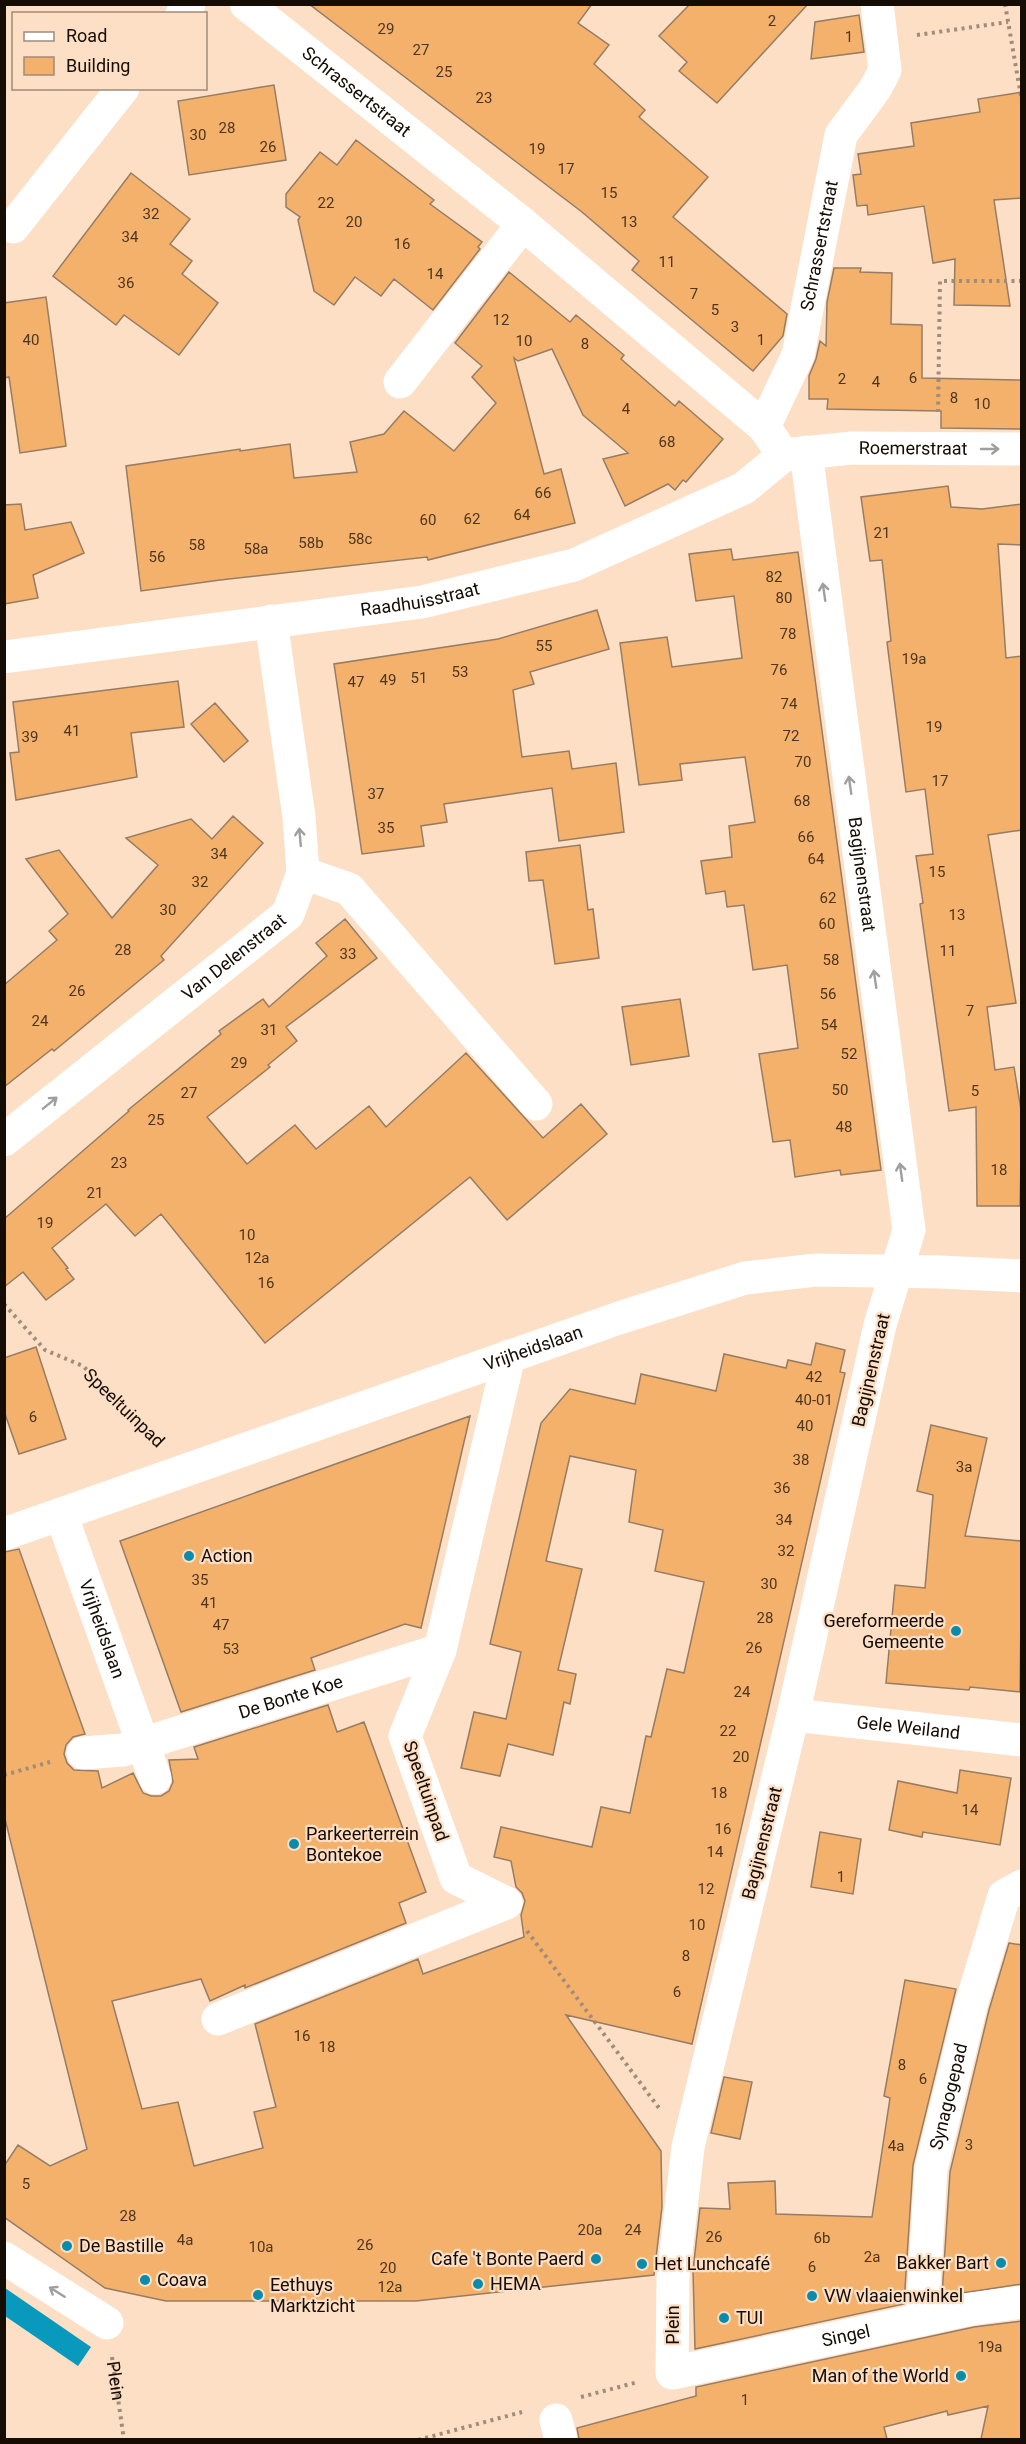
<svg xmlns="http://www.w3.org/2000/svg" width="1026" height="2444" viewBox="0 0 1026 2444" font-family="Roboto,sans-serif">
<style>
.water{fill:#0899bc}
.building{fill:#f4b16c;stroke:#967c64;stroke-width:1.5}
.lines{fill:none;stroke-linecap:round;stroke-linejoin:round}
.path{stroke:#a18c79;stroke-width:4;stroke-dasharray:3 4.5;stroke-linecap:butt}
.minor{stroke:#fff;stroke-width:33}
.oneway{stroke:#a19e9b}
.poi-dot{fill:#098cac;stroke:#fcdfc5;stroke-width:2}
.labels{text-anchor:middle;stroke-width:4.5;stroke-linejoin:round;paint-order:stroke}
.number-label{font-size:15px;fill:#4d351e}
.street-label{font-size:18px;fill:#150c04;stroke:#fcdfc5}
.poi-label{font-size:18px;fill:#150c04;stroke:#fcdfc5;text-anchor:start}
</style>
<rect width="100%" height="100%" fill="#fcdfc5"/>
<path class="water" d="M5,2288L91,2347L78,2366L5,2316Z"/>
<path class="building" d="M309,4H592L578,23L609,45L594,64L645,110L639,117L708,177L673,217L787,314L783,336L753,371L632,270L639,261L582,212Z
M690,4H808L717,103L679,71L687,62L659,36Z
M859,15L864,52L811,59L815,22Z
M274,85L286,160L189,175L178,101Z
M1022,92V198L994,200L1010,306L954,305L955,259L933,263L924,206L868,215L867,205L857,206L853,175L861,174L858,154L914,146L911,123L980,112L978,99Z
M356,140L434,200L430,204L482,242L478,247L480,249L433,310L394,279L381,296L355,277L334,305L314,291L298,220L300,217L286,207V194L320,152L337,165Z
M131,173L190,219L170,244L192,261L182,274L218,303L179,355L124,315L116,325L53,276Z
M834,268H861L860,272L892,273L891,324L922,325V378L1022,380V429L941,428V411L827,409L828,399H809V376L816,359L820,341L826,346L827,302Z
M509,272L570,322L576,315L624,355L621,359L675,406L679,401L723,439L686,482L683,480L675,490L668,484L625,506L603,459L628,453L583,415L552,349L518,361L514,358L544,474L561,469L575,523L428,560L427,557L220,580L141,591L126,466L240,449V451L290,444L294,478L357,472L350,442L384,434L404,411L454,451L496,403L472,377L482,366L455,343Z
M46,297L66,446L20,453L9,377L4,378V303Z
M948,486L951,507L982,509L1022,504V545L998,544L1006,658L1022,656V830L988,835L1016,1003L987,1007L995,1070L1014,1067L1022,1116L1020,1206H977L976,1107L949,1111L920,904L923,903L916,856L933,854L925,789L906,792L887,642L891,641L882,560L870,561L861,497Z
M21,504L25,530L71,522L84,553L33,575L38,598L4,604V505Z
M731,549L733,560L798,552L881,1170L841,1175L840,1170L795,1177L790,1140L773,1142L759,1054L798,1048L787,965L753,970L744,905L727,907L725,891L706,894L701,861L732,857L729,826L755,822L745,757L680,764L682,780L639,785L620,643L667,637L672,667L742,658L734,596L696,601L689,554Z
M597,610L609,649L530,672L534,684L513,690L522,757L569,751L572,769L616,763L624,832L559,841L552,788L444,804L447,822L421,826L424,846L362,854L334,664L498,639Z
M178,681L184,727L131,733L137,777L16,800L10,753L19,752L13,702Z
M215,703L248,741L224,762L191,724Z
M233,816L263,843L161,956L164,960L54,1051L52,1049L4,1087V985L57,940L49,931L68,914L26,859L59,850L112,918L158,865L126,838L191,819L212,839Z
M580,845L588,910L593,909L599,958L555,964L543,880L529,881L526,852Z
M345,919L377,958L286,1027L297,1041L268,1065L270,1067L207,1117L247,1164L295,1125L316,1149L369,1106L386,1127L466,1053L543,1138L581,1104L607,1134L507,1220L470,1177L265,1343L161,1214L135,1236L106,1204L52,1248L68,1268L66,1269L74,1279L46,1300L23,1272L4,1287V1219L129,1111L128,1110L221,1034L219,1031L263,999L269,1007L327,956L316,943Z
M680,999L689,1056L631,1065L622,1007Z
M816,1343L845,1350L840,1372L845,1373L692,2044L566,2015L661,2151L662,2207L654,2275L416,2301H166L105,2288L4,2217V2166L18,2145L50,2166L87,2149L4,1815V1552L19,1549L85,1734L73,1737L66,1745L64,1754L67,1763L74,1770L98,1771L102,1788L133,1773L143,1793L151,1796H161L169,1791L173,1782L169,1760L198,1759L194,1747L328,1705L337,1732L364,1722L426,1892L399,1903L406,1923L245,1988V1985L210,2001L201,1979L112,2001L142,2109L178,2102L194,2166L263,2148L254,2112L276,2107L255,2024L418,1959L423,1974L524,1937L521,1915L525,1901L522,1893L516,1887L511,1861L494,1857L501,1827L592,1847L601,1807L630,1813L646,1736L651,1737L667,1669L684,1673L704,1582L655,1571L663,1530L629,1522L636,1470L570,1456L546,1561L582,1569L558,1670L576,1674L570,1704L564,1702L553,1755L508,1744L500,1776L461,1768L474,1712L506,1719L521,1652L490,1644L541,1423L570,1389L635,1404L641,1374L716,1391L724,1354L786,1368L788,1360L811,1365Z
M36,1347L66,1439L19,1454L4,1411V1358Z
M470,1416L421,1628L405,1624L311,1658L315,1670L181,1712L120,1541Z
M931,1425L987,1438L965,1536L1022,1541L1020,1692L970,1687L969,1690L886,1683L895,1585L925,1588L933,1495L917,1491Z
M960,1770L1011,1778L1000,1845L923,1832L922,1837L889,1830L898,1781L957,1793Z
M820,1832L861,1839L853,1894L811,1887Z
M1009,1943L1022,1945V2284L942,2296L950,2172L989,2010Z
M905,1980L956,1989L913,2165L904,2304L695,2349L693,2270L700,2208L730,2209L728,2183L775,2181L776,2214L872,2217L890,2098L884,2096Z
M724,2077L752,2082L740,2139L711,2133Z
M1022,2321V2439H981L988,2406L948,2415L947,2411L884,2427L887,2439H579L577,2428L696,2396V2387L974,2327Z"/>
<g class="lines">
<g class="path">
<path d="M1005,4L1022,102"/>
<path d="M917,35L1008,22"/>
<path d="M938,412L940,281H1022"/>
<path d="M4,1304L45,1350L83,1366L159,1442"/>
<path d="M4,1775L50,1762"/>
<path d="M527,1931L659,2108"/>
<path id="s1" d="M112,2357L124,2440"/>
<path d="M581,2397L638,2382"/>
<path d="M418,2440L522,2412"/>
</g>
<g class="minor">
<path id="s2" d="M246,4L523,224L764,427"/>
<path d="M182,14L189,4"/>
<path d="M13,227L123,88"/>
<path d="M400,382L523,224"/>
<path id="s3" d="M776,444L764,427L798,355L841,135L875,89L885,70L877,4"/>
<path id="s4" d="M806,452L909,1230L880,1325L793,1715L688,2147L673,2277L672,2373L971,2309L1022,2302"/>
<path id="s5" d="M4,657L422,602L574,565L744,488L784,455L852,448L1022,449"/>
<path d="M303,873L349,889L536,1104"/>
<path id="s6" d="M4,1140L288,914L303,873L299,817L271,621"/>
<path id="s7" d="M61,1514L155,1778"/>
<path id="s8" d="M4,1534L619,1318L745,1278L816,1270L940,1272L1022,1276"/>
<path id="s9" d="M793,1715L1022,1740"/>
<path id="s10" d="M83,1753L123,1750L440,1650"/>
<path d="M506,1903L456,1878L405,1736L440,1650L509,1356"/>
<path d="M218,2019L506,1903"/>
<path d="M4,2258L107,2323"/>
<path id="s11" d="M922,2320L931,2169L971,2005L1004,1896L1022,1886"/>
<path d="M556,2420L561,2440"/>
</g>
</g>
<defs><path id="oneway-shaft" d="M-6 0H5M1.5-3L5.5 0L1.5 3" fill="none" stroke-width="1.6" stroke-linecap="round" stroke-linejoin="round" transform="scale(1.5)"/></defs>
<g class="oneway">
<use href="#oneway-shaft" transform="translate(990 449)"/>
<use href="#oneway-shaft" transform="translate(824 592) rotate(-98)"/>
<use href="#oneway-shaft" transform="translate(850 785) rotate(-98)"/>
<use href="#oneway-shaft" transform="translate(300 837) rotate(-95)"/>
<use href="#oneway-shaft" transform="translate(875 979) rotate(-98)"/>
<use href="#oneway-shaft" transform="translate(50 1103) rotate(-39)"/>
<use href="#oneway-shaft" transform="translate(901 1172) rotate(-98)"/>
<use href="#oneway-shaft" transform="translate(57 2292) rotate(-148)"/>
</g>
<g class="poi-dot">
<circle cx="189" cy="1556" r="6"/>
<circle cx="956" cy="1631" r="6"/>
<circle cx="294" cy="1844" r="6"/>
<circle cx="67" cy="2246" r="6"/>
<circle cx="596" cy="2259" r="6"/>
<circle cx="1001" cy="2263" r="6"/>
<circle cx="642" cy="2264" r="6"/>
<circle cx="145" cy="2280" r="6"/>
<circle cx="478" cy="2284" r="6"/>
<circle cx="258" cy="2295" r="6"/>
<circle cx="812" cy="2296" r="6"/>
<circle cx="724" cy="2318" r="6"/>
<circle cx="961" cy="2376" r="6"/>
</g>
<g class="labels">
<g class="number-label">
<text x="772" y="26">2</text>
<text x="386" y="34">29</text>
<text x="849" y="42">1</text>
<text x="421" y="55">27</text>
<text x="444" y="77">25</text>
<text x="484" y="103">23</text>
<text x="227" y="133">28</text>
<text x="198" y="140">30</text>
<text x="268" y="152">26</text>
<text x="537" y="154">19</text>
<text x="566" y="174">17</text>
<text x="609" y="198">15</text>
<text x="326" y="208">22</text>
<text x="151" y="219">32</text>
<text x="354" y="227">20</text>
<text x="629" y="227">13</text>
<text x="130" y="242">34</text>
<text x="402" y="249">16</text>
<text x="667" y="267">11</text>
<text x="435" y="279">14</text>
<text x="126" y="288">36</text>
<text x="694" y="299">7</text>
<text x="715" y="315">5</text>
<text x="501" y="325">12</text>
<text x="735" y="332">3</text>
<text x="31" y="345">40</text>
<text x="761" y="345">1</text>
<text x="524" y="346">10</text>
<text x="585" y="349">8</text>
<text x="913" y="383">6</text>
<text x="842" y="384">2</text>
<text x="876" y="387">4</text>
<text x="954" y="403">8</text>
<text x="982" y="409">10</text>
<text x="626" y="414">4</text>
<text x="667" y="447">68</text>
<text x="543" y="498">66</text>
<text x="522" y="520">64</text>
<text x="472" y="524">62</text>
<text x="428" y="525">60</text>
<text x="882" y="538">21</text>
<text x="360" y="544">58c</text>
<text x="311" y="548">58b</text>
<text x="197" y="550">58</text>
<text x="256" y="554">58a</text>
<text x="157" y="562">56</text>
<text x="774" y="582">82</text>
<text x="784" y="603">80</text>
<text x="788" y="639">78</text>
<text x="544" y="651">55</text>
<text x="914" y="664">19a</text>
<text x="779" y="675">76</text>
<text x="460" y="677">53</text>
<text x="419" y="683">51</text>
<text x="388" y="685">49</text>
<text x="356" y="687">47</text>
<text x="789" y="709">74</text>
<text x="934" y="732">19</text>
<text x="72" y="736">41</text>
<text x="791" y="741">72</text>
<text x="30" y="742">39</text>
<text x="803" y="767">70</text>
<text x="940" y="786">17</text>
<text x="376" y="799">37</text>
<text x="802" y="806">68</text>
<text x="386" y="833">35</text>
<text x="806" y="842">66</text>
<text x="219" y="859">34</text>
<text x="816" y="864">64</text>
<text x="937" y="877">15</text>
<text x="200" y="887">32</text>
<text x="828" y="903">62</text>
<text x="168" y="915">30</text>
<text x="957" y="920">13</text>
<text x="827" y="929">60</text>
<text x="123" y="955">28</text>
<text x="948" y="956">11</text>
<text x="348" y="959">33</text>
<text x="831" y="965">58</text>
<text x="77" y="996">26</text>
<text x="828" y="999">56</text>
<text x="970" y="1016">7</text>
<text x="40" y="1026">24</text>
<text x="829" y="1030">54</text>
<text x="269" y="1035">31</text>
<text x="849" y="1059">52</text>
<text x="239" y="1068">29</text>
<text x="840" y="1095">50</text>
<text x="975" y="1096">5</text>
<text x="189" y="1098">27</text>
<text x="156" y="1125">25</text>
<text x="844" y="1132">48</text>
<text x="119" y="1168">23</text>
<text x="999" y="1175">18</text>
<text x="95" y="1198">21</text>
<text x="45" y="1228">19</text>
<text x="247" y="1240">10</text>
<text x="257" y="1263">12a</text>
<text x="266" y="1288">16</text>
<text x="814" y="1382">42</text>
<text x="814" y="1405">40-01</text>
<text x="33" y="1422">6</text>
<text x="805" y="1431">40</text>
<text x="801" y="1465">38</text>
<text x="964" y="1472">3a</text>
<text x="782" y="1493">36</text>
<text x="784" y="1525">34</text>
<text x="786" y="1556">32</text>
<text x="200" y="1585">35</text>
<text x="769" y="1589">30</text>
<text x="209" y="1608">41</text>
<text x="765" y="1623">28</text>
<text x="221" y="1630">47</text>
<text x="754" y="1653">26</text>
<text x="231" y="1654">53</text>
<text x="742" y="1697">24</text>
<text x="728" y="1736">22</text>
<text x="741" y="1762">20</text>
<text x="719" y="1798">18</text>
<text x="970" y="1815">14</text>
<text x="723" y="1834">16</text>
<text x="715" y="1857">14</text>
<text x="841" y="1882">1</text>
<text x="706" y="1894">12</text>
<text x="697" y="1930">10</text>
<text x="686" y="1961">8</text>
<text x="677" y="1997">6</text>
<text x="302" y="2041">16</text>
<text x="327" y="2052">18</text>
<text x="902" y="2070">8</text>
<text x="923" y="2084">6</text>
<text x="969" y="2150">3</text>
<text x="896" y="2151">4a</text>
<text x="26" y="2189">5</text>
<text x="128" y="2221">28</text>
<text x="590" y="2235">20a</text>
<text x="633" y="2235">24</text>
<text x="714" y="2242">26</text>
<text x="822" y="2243">6b</text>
<text x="185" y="2245">4a</text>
<text x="365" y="2250">26</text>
<text x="261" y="2252">10a</text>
<text x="872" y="2262">2a</text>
<text x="812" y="2272">6</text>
<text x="388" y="2273">20</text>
<text x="390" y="2292">12a</text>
<text x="990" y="2352">19a</text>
<text x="745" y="2405">1</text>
</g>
<g class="street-label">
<text dy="6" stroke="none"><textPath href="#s2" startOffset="141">Schrassertstraat</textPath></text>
<text dy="6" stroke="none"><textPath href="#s3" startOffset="212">Schrassertstraat</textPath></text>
<text dy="6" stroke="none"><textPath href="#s5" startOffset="946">Roemerstraat</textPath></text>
<text dy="6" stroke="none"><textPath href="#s5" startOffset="420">Raadhuisstraat</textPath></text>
<text dy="6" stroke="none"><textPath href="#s4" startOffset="426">Bagijnenstraat</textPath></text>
<text dy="6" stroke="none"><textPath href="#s6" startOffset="294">Van Delenstraat</textPath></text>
<text dy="6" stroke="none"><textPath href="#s8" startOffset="561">Vrijheidslaan</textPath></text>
<text transform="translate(871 1370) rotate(-77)" y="6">Bagijnenstraat</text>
<text transform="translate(124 1408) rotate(44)" y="6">Speeltuinpad</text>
<text dy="6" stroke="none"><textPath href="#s7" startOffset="122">Vrijheidslaan</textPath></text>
<text dy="6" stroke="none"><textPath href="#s10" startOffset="216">De Bonte Koe</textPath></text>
<text dy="6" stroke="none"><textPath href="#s9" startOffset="116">Gele Weiland</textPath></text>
<text transform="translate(426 1791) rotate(71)" y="6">Speeltuinpad</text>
<text transform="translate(762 1843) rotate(-76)" y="6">Bagijnenstraat</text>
<text dy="6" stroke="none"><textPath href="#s11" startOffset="226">Synagogepad</textPath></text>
<text transform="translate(673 2325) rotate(-90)" y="6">Plein</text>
<text dy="6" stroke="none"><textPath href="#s4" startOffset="2133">Singel</textPath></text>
<text dy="6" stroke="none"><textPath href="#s1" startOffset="24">Plein</textPath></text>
</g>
<g class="poi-label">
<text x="201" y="1562">Action</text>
<text x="944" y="1627" text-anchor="end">Gereformeerde<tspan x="944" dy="21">Gemeente</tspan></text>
<text x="306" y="1840">Parkeerterrein<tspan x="306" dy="21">Bontekoe</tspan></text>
<text x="79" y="2252">De Bastille</text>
<text x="584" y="2265" text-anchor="end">Cafe 't Bonte Paerd</text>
<text x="989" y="2269" text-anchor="end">Bakker Bart</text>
<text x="654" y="2270">Het Lunchcafé</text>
<text x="157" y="2286">Coava</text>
<text x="490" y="2290">HEMA</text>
<text x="270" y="2291">Eethuys<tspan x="270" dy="21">Marktzicht</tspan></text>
<text x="824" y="2302">VW vlaaienwinkel</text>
<text x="736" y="2324">TUI</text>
<text x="949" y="2382" text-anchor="end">Man of the World</text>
</g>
</g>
<rect width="1026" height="2444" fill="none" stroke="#150c04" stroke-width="12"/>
<rect x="12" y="12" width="195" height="78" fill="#fcdfc5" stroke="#a08b78" stroke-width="1.5"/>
<rect x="24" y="32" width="30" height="9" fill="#ffffff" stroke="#a08b78" stroke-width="1.5"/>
<text x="66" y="42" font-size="18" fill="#150c04">Road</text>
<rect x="24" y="57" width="30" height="18" fill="#f4b16c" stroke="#a08b78" stroke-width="1.5"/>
<text x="66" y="72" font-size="18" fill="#150c04">Building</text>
</svg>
